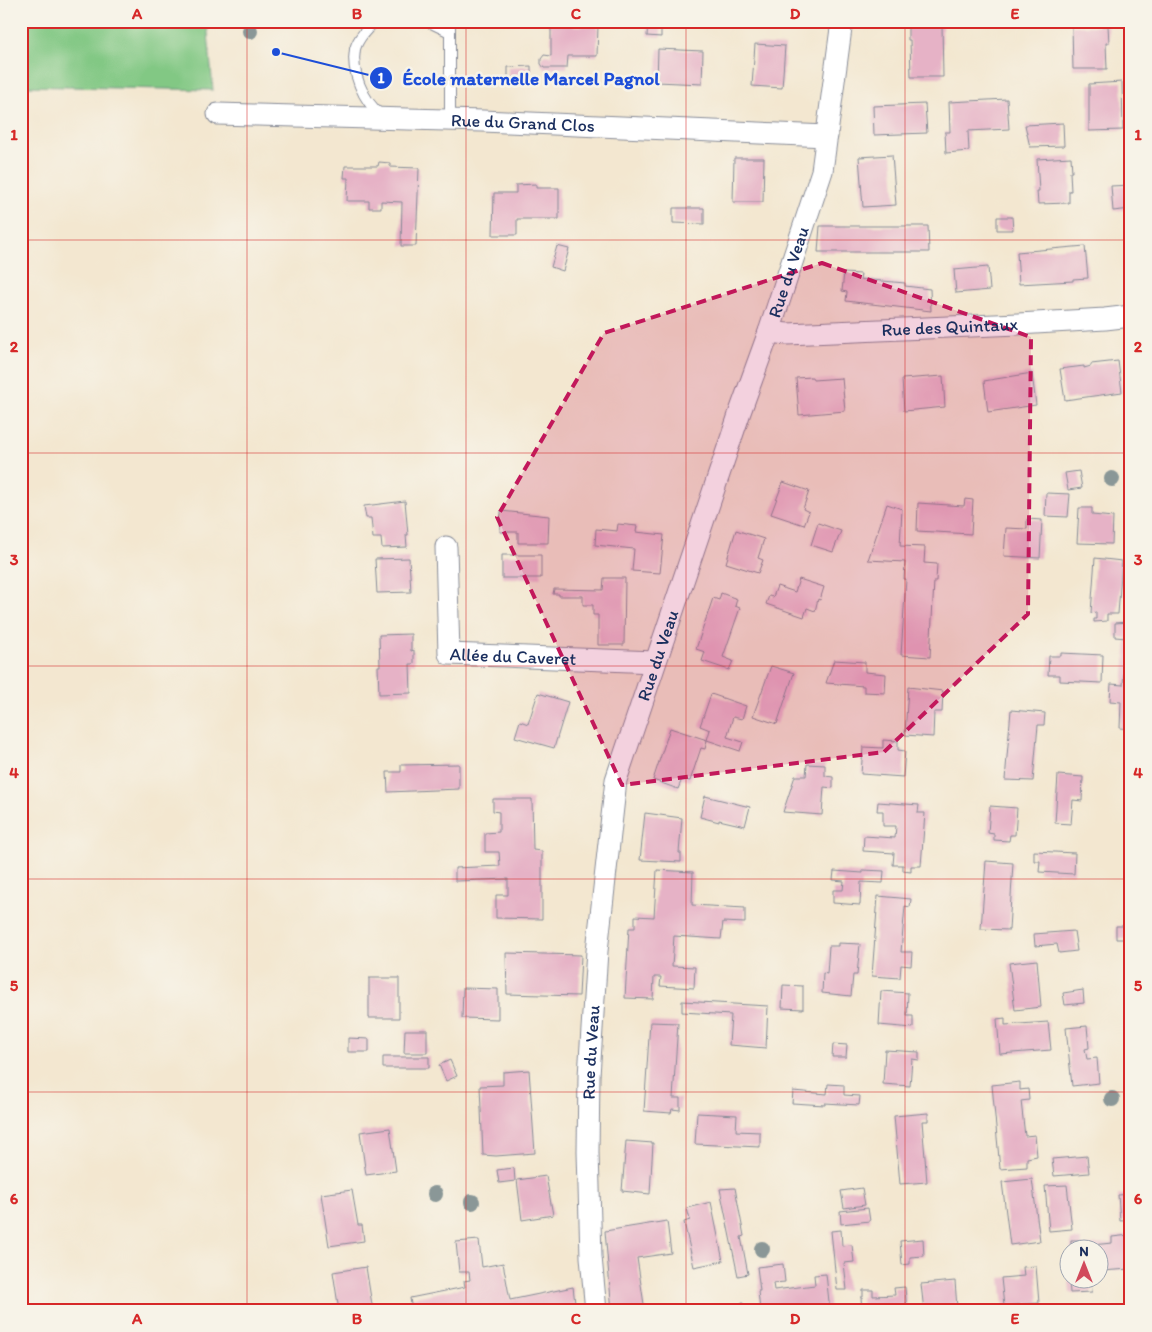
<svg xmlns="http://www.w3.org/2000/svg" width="1152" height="1332" viewBox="0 0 1152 1332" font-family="Itim,sans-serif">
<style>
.green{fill:#82c884;stroke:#4e7c71}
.building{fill:#e6b2c6}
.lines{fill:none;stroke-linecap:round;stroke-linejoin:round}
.service-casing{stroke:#878b97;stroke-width:12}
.minor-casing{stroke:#878b97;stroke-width:23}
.service{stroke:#fff;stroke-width:10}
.minor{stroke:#fff;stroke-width:21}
.tree{fill:#8a9797}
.marked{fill:#c2185b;fill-opacity:0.2;stroke:#c2185b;stroke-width:4;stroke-dasharray:10 6;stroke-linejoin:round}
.grid{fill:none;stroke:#d62828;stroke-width:1;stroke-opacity:0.55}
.labels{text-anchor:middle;stroke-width:5;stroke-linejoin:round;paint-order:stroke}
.street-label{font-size:18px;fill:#1b2f5e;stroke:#f7f3e8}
.leader{fill:none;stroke:#1d4ed8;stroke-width:2}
.callout-dot{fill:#1d4ed8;stroke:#f7f3e8;stroke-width:2}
.mark-label{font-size:15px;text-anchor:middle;font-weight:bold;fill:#fff}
.callout-label{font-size:19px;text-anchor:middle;font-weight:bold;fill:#1d4ed8;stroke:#f7f3e8;stroke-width:5;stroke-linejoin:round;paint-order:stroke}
.neatline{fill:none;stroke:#d62828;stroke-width:2}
.grid-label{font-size:16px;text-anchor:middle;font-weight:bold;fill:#d62828}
</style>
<rect width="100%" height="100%" fill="#f7f3e8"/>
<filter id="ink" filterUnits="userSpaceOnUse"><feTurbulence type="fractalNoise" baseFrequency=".02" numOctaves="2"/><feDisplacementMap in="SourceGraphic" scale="10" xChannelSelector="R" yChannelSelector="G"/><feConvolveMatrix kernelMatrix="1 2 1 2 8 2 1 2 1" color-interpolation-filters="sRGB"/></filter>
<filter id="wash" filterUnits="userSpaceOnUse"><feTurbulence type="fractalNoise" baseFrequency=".0096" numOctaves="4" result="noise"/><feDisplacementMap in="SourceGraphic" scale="20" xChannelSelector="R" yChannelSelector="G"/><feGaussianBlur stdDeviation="1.12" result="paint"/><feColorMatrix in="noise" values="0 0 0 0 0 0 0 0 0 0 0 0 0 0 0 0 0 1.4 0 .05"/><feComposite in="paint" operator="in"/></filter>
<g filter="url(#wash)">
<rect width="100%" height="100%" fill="#f3e7d0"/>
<path class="green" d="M21,21H207L213,90L21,86Z"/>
<g id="blocks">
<path class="building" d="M548,21H572V26H598L597,56H568L567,68H544L541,64V59L544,55L551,56V26H548Z
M648,21H661V37L647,36Z
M908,25H942L943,77H911L910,40H908Z
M1072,26H1108L1109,43H1106L1107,69H1073Z
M755,44L785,46L782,88L752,86Z
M658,49L703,51L702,84L657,82Z
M531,66V78H508V67Z
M1122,82L1123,130L1089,131V84Z
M1007,99L1009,129L968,131L969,151L946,153L945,132H950L949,102Z
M925,104L927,133L874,135L873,106Z
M1063,123L1064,146L1030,147L1025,125Z
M892,155L896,205L863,207L859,157Z
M1071,157L1072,172H1070L1071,191H1069V203L1038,204L1037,191H1039L1037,159Z
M734,158H764L763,202H733Z
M379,162L390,163V167L419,168L416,246H401L402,202L381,201V208H369V201H347L348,178H344L345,166H378Z
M536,184V188H559V219H517V235H493L494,193H516V185Z
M1131,185V209L1113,211L1111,186Z
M673,208H704V224L673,223Z
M997,217H1012L1013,230H997Z
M820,226H928L929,252H818Z
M557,246L569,249L563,271L551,267Z
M1085,246L1088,278L1073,279V281L1019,284L1017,252Z
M988,267L990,290L956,293L954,270Z
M844,273L861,274L860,279L905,283V286L930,289L931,311L846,301L847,292L842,291Z
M1118,361L1122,392L1065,400L1060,369L1084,366V368L1091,366V364Z
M1032,373L1036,405L988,412L984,381Z
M943,376L945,407L904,411L902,379Z
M812,377L813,380L842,378L845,411L799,415L796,378Z
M1079,471L1082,488L1068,490L1065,473Z
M783,482L809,491L803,509L809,512L804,525L771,514Z
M1046,493L1070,494L1068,517L1045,516Z
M965,499L973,500L971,534L917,531L918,503L964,506Z
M405,501L408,535H406L407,547L382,548L381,538H373L371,518H366L364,506Z
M887,504L902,509L900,546L925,547L924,563L937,564L936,581H934L930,657L901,655L906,579H904L905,562L868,560Z
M1079,508H1092V515L1113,517L1112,544L1077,543Z
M501,511L549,516L548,543H518V532H500Z
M1027,519L1042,520L1040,558L1004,556L1006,528L1027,529Z
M818,523L841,531L833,552L811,545Z
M618,524L637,526L636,532L664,535L660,573L632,571L634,549L595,545L596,529L617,531Z
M736,530L764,539L758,558L763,560L758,573L726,563Z
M502,555H541V578H502Z
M409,558L411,592L377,593L375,559Z
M1095,558L1122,561L1118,614H1107V621L1094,622V619H1096V612L1091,613Z
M604,578H625L624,645H598V615H593V605H583V596H559V594H553L554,589L603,590Z
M799,579L824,587L820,600L818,599L815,611L807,608L804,617L766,604L769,596L773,597L777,586L795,592Z
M721,593L737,599L735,606L740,608L723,657L733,661L729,670L702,661L705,652L696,649L713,598L719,600Z
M1128,612H1131V729L1120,728L1121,702L1110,701L1111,684L1123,685L1127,638L1115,637V623L1128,622Z
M411,634V651L414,650V664H410L411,693L379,694L378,666H380L379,635Z
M1061,653L1103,655L1102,683L1060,681V675H1048L1049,656H1061Z
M834,660L865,662V672L886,674L885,693L864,692V686L826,683Z
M771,666L794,673L777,724L753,716Z
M908,687L943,691L942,712H934L933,737L905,735Z
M538,693L568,702L554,748L515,737L520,721L528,724Z
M711,694L746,706L742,719L733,717L727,737L743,742L740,751L707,740L710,730L700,726Z
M1011,710L1045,713L1044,725H1038L1033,781L1005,780Z
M670,728L707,740L705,749L701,748L690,781L682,779L678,789L653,780Z
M883,740L898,741V750L905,751L903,777L861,774L863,747L883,748Z
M459,764V789L388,792L387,772H401V765Z
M807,764L825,765V776L833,777V788L824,787L822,815L783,812L795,776H806Z
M1058,775L1083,777L1082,801L1073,800L1071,824L1055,823Z
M705,796L750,807L745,826L719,820V822L700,817Z
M493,799H532L533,850L542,851V919L496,918V895H508V879L455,881V868L500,866L499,852H485V833L499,832V812L493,811Z
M878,802L919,805L918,813H925L921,866H911V872L903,871V865H893L894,853L863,851L864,836L895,838L896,826H883V811H877Z
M990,806L1017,808L1015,835H1010L1009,841L994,840V834L988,833Z
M645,813L682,818L679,853H681V862L640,860Z
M1034,851L1075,853L1074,874L1039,872L1040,861H1034Z
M986,861L1013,863L1009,930L981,929Z
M657,870L693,872L692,905L745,908V923L723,922L721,939L674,936L672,966L695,967L694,988L660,986L661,977H654L653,999L625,998L629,928H635V916L654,917Z
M863,870L884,871L883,883L861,882L860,905L833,903V890H843L844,881L833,880L834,871L863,873Z
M878,896L911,899L910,907L905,906L901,952H912L911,966L901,965L900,978L872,976Z
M1116,926H1127V939H1116Z
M1074,931L1077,951L1059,953L1057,944L1035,946L1034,934Z
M838,943L860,944L857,975H853L851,996L822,993L823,973L827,974L829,946H838Z
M506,953L581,955L579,996L507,994Z
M1037,960L1041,1007L1015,1010L1009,963Z
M369,978H399V1018H369Z
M783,985L803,986V1009L782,1008Z
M463,988L498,989V1019L462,1018Z
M1083,990L1084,1003L1065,1005L1063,993Z
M881,991L908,993L907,1016H913V1028L879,1025Z
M682,1001L768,1006L766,1048L729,1045L731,1015L682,1012Z
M1005,1018V1025L1048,1022L1051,1050L1000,1054L997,1019Z
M650,1022L678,1023L673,1098H680V1110L672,1109L671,1113L644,1111Z
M1087,1026L1089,1048L1085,1049L1087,1059L1097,1058L1099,1083L1072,1086L1066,1028Z
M405,1030H427V1053H404Z
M348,1038L369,1039V1052H348Z
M833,1044L847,1045L846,1057H832Z
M885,1050L919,1052V1060L912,1059L910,1086L883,1084Z
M383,1057H429V1068H383Z
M450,1060L457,1076L446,1081L439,1065Z
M529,1070L535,1153L496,1156L483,1155L480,1086L503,1085V1072Z
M1020,1082V1090L1028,1089L1029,1100L1021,1101L1025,1136L1035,1135L1037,1156L1027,1158V1167L1000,1169L992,1085Z
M828,1084L844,1085V1095L860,1096L859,1105L825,1103V1105L792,1103L793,1091L827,1094Z
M697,1113L737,1115L736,1131L760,1132V1147L695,1144Z
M928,1113V1121H922L927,1182L900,1184L894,1116Z
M390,1128L396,1171L366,1175L360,1132Z
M626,1141L653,1143L650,1194L622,1191Z
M1087,1156L1089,1173L1054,1176L1052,1159Z
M514,1168L515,1181L499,1183L497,1170Z
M546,1176L553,1215L522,1220L517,1180Z
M1032,1179L1040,1241L1010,1245L1002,1182Z
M1067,1185L1072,1229L1049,1231L1045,1186Z
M735,1188L744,1236L741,1237L748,1274L738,1276L720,1189Z
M862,1188L865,1205L844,1208L841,1191Z
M352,1190L358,1225H362L364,1241L329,1246L321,1194Z
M1131,1194V1220L1120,1221L1118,1195Z
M711,1202L723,1261L694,1267L684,1222L690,1220L687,1208Z
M868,1208L870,1221L841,1224L840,1211Z
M667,1221L671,1253L637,1258L645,1311H612L605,1231Z
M841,1230L842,1246L852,1245L854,1262L844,1263L847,1290H837L831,1231Z
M1130,1235L1131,1269L1100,1271V1250H1071V1240H1081L1082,1246L1112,1243V1237Z
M923,1239L924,1256L910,1257V1264L902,1265L900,1241Z
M479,1240L482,1267L503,1263L510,1300L573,1287L576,1311H412L410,1298L465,1287L464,1281L470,1280L469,1272H459L456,1242Z
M783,1264L785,1282L773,1283L774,1290L815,1285L814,1275L826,1274L830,1311H760L758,1291H760L757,1267Z
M1036,1266L1039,1303L1004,1306L1001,1278L1024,1276L1023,1267Z
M366,1267L373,1311H339L333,1272Z
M1069,1280H1091L1092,1292L1070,1293Z
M955,1281L957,1308L924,1311L921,1284Z
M905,1287L907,1311H862L861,1297H863V1290H873V1296L895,1295L894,1288Z
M743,1303L744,1311H712V1310Z"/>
</g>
</g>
<g filter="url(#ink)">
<use href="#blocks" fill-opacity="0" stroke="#878b97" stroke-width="1"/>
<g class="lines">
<defs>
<path id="service" d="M375,21C367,29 358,38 355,49C351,72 363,101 381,115
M427,21L450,32
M450,21V121"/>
<g id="minor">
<path id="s1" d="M218,114L483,121L827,136"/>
<path id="s2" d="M769,332L787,334L1018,324L1105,319L1131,316"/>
<path id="s3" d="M446,547L449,654L655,662"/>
<path id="s4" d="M596,1311L591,1257L588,1152L589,1076L597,951L616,780L740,412L769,332L822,171L842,21"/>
</g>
</defs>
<use href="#service" class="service-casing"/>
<use href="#minor" class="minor-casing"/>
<use href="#service" class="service"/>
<use href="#minor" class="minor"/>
</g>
<g class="tree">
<circle cx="250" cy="31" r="8"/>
<circle cx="1112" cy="479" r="8"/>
<circle cx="1112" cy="1099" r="8"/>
<circle cx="435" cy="1194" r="8"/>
<circle cx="472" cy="1202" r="8"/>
<circle cx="762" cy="1249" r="8"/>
</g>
</g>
<path class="marked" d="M822,263L1031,337L1028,614L884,752L622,785L497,517L604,333Z"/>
<path class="grid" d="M247,21V1311M466,21V1311M686,21V1311M905,21V1311M21,240H1131M21,453H1131M21,666H1131M21,879H1131M21,1092H1131"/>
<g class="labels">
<g class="street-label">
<text dy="6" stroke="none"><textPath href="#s1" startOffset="305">Rue du Grand Clos</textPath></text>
<text dy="6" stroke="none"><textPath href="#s4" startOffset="1069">Rue du Veau</textPath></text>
<text dy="6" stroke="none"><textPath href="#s2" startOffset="181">Rue des Quintaux</textPath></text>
<text dy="6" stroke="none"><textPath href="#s3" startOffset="171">Allée du Caveret</textPath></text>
<text dy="6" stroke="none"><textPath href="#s4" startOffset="664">Rue du Veau</textPath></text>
<text dy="6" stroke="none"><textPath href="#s4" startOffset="259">Rue du Veau</textPath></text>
</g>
</g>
<path class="leader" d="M276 52L381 78"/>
<g class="callout-dot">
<circle cx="276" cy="52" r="5"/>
<circle cx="381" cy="78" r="12"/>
</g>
<g class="mark-label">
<text x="381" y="83">1</text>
</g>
<g class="callout-label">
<text x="531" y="85">École maternelle Marcel Pagnol</text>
</g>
<rect width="1152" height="1332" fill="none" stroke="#f7f3e8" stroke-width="55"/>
<g transform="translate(1084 1264)"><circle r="24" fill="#f7f3e8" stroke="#9fa5b1"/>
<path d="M0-4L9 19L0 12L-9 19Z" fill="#d1495b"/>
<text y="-8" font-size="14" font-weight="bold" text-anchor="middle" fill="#1b2f5e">N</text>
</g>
<rect x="28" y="28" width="1096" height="1276" class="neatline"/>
<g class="grid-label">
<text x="137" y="19">A</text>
<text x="357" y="19">B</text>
<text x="576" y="19">C</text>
<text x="795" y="19">D</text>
<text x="1015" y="19">E</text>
<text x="14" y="140">1</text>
<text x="1138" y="140">1</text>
<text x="14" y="352">2</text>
<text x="1138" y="352">2</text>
<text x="14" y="565">3</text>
<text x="1138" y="565">3</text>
<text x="14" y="778">4</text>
<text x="1138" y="778">4</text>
<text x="14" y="991">5</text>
<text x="1138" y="991">5</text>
<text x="14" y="1204">6</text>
<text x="1138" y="1204">6</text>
<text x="137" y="1324">A</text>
<text x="357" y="1324">B</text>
<text x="576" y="1324">C</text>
<text x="795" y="1324">D</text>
<text x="1015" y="1324">E</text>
</g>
</svg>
